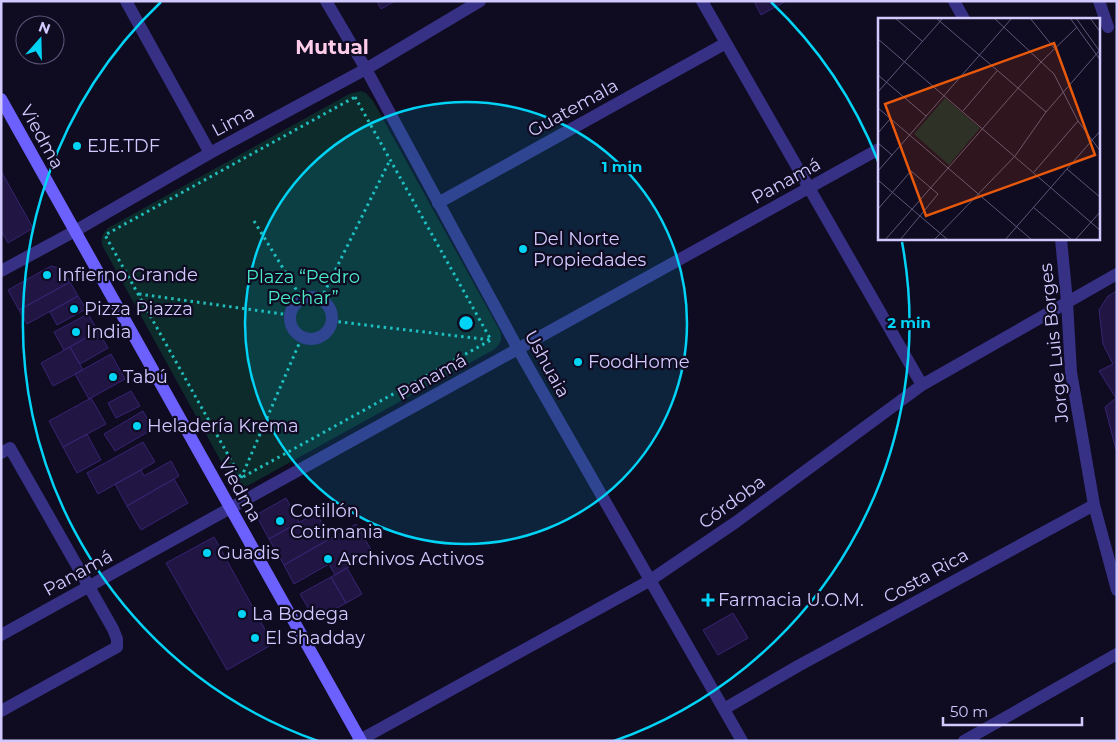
<svg xmlns="http://www.w3.org/2000/svg" width="1118" height="742" viewBox="0 0 1118 742" font-family="Montserrat,sans-serif">
<style>
.green{fill:#0d2b2b}
.building{fill:#201543;stroke:#372472}
.lines{fill:none;stroke-linecap:round;stroke-linejoin:round}
.path{stroke:#21bcb9;stroke-width:3;stroke-dasharray:2.5 4;stroke-linecap:butt}
.street{stroke:#373185;stroke-width:12}
.secondary{stroke:#6c61ff;stroke-width:12}
.ring{fill:none;stroke:#00d3f5;stroke-width:2.5}
.poi-dot{fill:#00d3f5;stroke:#0f0b21;stroke-width:2}
.labels{text-anchor:middle;stroke-width:4.5;stroke-linejoin:round;paint-order:stroke}
.street-label{font-size:18px;fill:#d2caff;stroke:#0f0b21}
.poi-label{font-size:18px;fill:#d2caff;stroke:#0f0b21;text-anchor:start}
.park-label{font-size:18px;fill:#4bebc9;stroke:#0f0b21}
.quarter-label{font-size:20px;font-weight:bold;fill:#ffccea;stroke:#0f0b21}
.inset-road{fill:none;stroke:#5d577a;stroke-width:1}
.view{fill:#e8590c;fill-opacity:0.15;stroke:#e8590c;stroke-width:2.5}
.inset-edge{fill:none;stroke:#d2caff;stroke-width:2.5}
.centre{fill:#00d3f5;stroke:#0f0b21;stroke-width:2.5}
.ring-label{font-size:15px;text-anchor:middle;font-weight:bold;fill:#00d3f5;stroke:#0f0b21;stroke-width:4.5;stroke-linejoin:round;paint-order:stroke}
</style>
<rect width="100%" height="100%" fill="#0f0b21"/>
<path class="green" d="M361,91L366,93L373,101L500,331C503,339 500,345 493,350L251,484C242,489 236,486 230,478L103,247C100,239 102,234 108,228L349,94Z"/>
<path class="building" d="M377,1H395L381,9Z
M754,1H786L761,15Z
M1,171L33,228L8,243L1,230Z
M51,266L63,269L70,282L19,310L8,290Z
M70,282L78,296L27,324L19,310Z
M1117,291V449L1116,450L1105,407L1116,398L1099,371L1113,364L1103,344L1099,310L1108,296Z
M78,296L86,309L57,325L50,312Z
M88,314L98,331L64,350L54,332Z
M98,331L108,348L80,364L70,347Z
M70,347L83,370L53,386L41,363Z
M111,354L125,379L89,399L75,374Z
M131,391L140,406L116,418L108,403Z
M91,398L106,424L63,447L49,421Z
M143,411L153,429L115,451L104,434Z
M87,434L101,460L77,473L63,447Z
M143,442L155,462L98,494L87,473Z
M171,461L179,476L127,506L115,484L141,470L144,476Z
M174,479L188,503L141,530L127,506Z
M286,498L299,522L269,539L256,515Z
M316,513L331,538L284,565L269,539Z
M356,524L373,553L335,575L329,564L294,584L284,565Z
M214,537L273,644L227,670L166,563Z
M347,568L362,594L346,603L331,577Z
M331,577L346,603L315,620L300,594Z
M733,613L748,638L718,655L703,630Z"/>
<g class="lines">
<path class="path" d="M355,97L491,340L241,478L105,235Z
M254,221L302,299
M139,294L290,315
M321,299L390,160
M332,321L491,340
M241,478L302,337"/>
<path class="street" d="M126,1L210,153
M326,1L366,69L518,349L742,741
M702,1L922,385
M954,1L964,19
M1099,1L1108,27
M438,203L726,43
M1061,239L1067,302L1071,372L1094,505L1117,590
M1,271L75,231L210,153L366,69L480,1
M290 318a21 21 0 1 1 42 0a21 21 0 1 1-42 0Z
M1,453L10,448L113,629L117,639V647L1,711
M1,635L879,149
M724,709L798,666L1094,505
M358,741L649,581L736,522L922,385L1117,274
M964,741L1117,654"/>
<path class="secondary" d="M1,99L361,741"/>
</g>
<circle cx="466" cy="323" r="221" fill="#00d3f5" fill-opacity=".12"/>
<g class="ring">
<circle cx="466" cy="323" r="221"/>
<path d="M318 741A443 443 0 0 1 161 2M771 2A443 443 0 0 1 878 161M902 242A443 443 0 0 1 614 741"/>
</g>
<g class="poi-dot">
<circle cx="77" cy="146" r="5"/>
<circle cx="523" cy="249" r="5"/>
<circle cx="47" cy="275" r="5"/>
<circle cx="74" cy="309" r="5"/>
<circle cx="76" cy="332" r="5"/>
<circle cx="578" cy="362" r="5"/>
<circle cx="113" cy="377" r="5"/>
<circle cx="137" cy="426" r="5"/>
<circle cx="280" cy="521" r="5"/>
<circle cx="207" cy="553" r="5"/>
<circle cx="328" cy="559" r="5"/>
<path d="M705.5 592.5h5v5h5v5h-5v5h-5v-5h-5v-5h5z"/>
<circle cx="242" cy="614" r="5"/>
<circle cx="255" cy="638" r="5"/>
</g>
<g class="labels">
<g class="street-label">
<text transform="translate(573 108) rotate(-29)" y="6">Guatemala</text>
<text transform="translate(233 121) rotate(-28)" y="6">Lima</text>
<text transform="translate(42 137) rotate(61)" y="6">Viedma</text>
<text transform="translate(786 181) rotate(-29)" y="6">Panamá</text>
<text transform="translate(1054 343) rotate(-96)" y="6">Jorge Luis Borges</text>
<text transform="translate(547 364) rotate(61)" y="6">Ushuaia</text>
<text transform="translate(432 377) rotate(-29)" y="6">Panamá</text>
<text transform="translate(240 490) rotate(61)" y="6">Viedma</text>
<text transform="translate(732 502) rotate(-36)" y="6">Córdoba</text>
<text transform="translate(78 573) rotate(-29)" y="6">Panamá</text>
<text transform="translate(926 576) rotate(-29)" y="6">Costa Rica</text>
</g>
<g class="poi-label">
<text x="87" y="152">EJE.TDF</text>
<text x="533" y="245">Del Norte<tspan x="533" dy="21">Propiedades</tspan></text>
<text x="57" y="281">Infierno Grande</text>
<text x="84" y="315">Pizza Piazza</text>
<text x="86" y="338">India</text>
<text x="588" y="368">FoodHome</text>
<text x="123" y="383">Tabú</text>
<text x="147" y="432">Heladería Krema</text>
<text x="290" y="517">Cotillón<tspan x="290" dy="21">Cotimania</tspan></text>
<text x="217" y="559">Guadis</text>
<text x="338" y="565">Archivos Activos</text>
<text x="718" y="606">Farmacia U.O.M.</text>
<text x="252" y="620">La Bodega</text>
<text x="265" y="644">El Shadday</text>
</g>
<g class="park-label">
<text x="303" y="283">Plaza “Pedro<tspan x="303" dy="21">Pechar”</tspan></text>
</g>
<g class="quarter-label">
<text x="332" y="54">Mutual</text>
</g>
</g>
<g transform="translate(878 18)">
<rect width="222" height="222" fill="#0f0b21"/>
<path d="M67,80L102,110L71,147L36,116Z" fill="#0d2b2b"/>
<path class="inset-road" d="M17,0L44,23M58,0L168,94M116,0L176,56L200,103L223,134M152,0L176,30M192,0L223,43M198,0L223,35M212,0L223,15M0,21L223,213M0,57L48,98M0,74L65,0M0,90L154,222M85,93L119,53M0,115L12,101M0,125L14,137M189,151L223,180M0,153L134,0M156,154L200,103M0,162L70,222M155,189L194,222M0,191L33,153L60,176L22,222M7,222L163,44L199,9M56,222L137,138L168,94L222,32M127,222L223,112M197,222L223,193"/>
<path class="view" d="M176,25L217,137L48,198L7,86Z"/>
<rect width="222" height="222" class="inset-edge"/>
</g>
<circle cx="466" cy="323" r="8" class="centre"/>
<g class="ring-label">
<text x="622" y="172">1 min</text>
<text x="909" y="328">2 min</text>
</g>
<rect width="1118" height="742" fill="none" stroke="#d2caff" stroke-width="5"/>
<g transform="translate(40 40) rotate(20)"><circle r="24" fill="#0f0b21" stroke="#5d577a"/>
<path d="M0-4L9 19L0 12L-9 19Z" fill="#00d3f5"/>
<text y="-8" font-size="14" font-weight="bold" text-anchor="middle" fill="#d2caff">N</text>
</g>
<path d="M943 717v8h139v-8" fill="none" stroke="#d2caff" stroke-width="2.5"/>
<text x="950" y="717" font-size="15" fill="#d2caff" stroke="#0f0b21" stroke-width="4" paint-order="stroke">50 m</text>
</svg>
